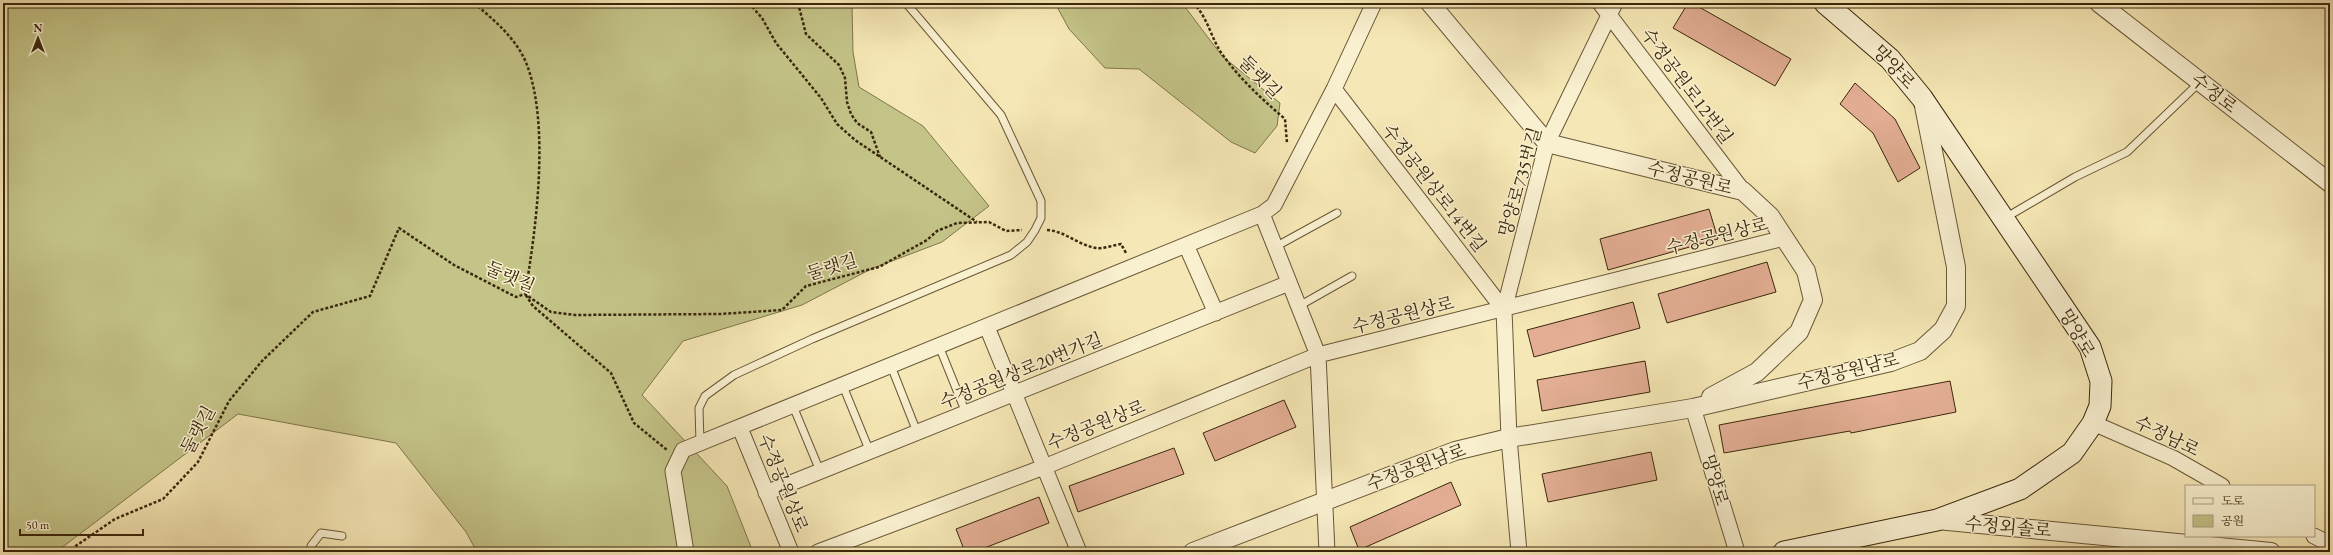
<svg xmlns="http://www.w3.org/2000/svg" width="2333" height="555" viewBox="0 0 2333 555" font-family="'EB Garamond','Noto Serif KR',serif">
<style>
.green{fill:#c4c488;stroke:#7f764a}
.building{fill:#e3ae94;stroke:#3a270c}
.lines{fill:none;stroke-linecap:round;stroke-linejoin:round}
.service-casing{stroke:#695736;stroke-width:9}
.minor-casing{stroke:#695736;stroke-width:17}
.tertiary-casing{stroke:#695736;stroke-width:20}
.secondary-casing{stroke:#3a270c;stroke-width:23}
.path{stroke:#3a270c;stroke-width:2.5;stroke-dasharray:3 2;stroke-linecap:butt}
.service{stroke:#f9f0d0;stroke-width:7}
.minor{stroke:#f9f0d0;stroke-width:15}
.tertiary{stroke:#f9f0d0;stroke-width:18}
.secondary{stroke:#f9f0d0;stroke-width:21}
.labels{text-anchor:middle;stroke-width:3;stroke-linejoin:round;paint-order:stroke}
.street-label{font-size:18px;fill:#3a270c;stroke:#f9f0d0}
</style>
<rect width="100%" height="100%" fill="#f6e8b6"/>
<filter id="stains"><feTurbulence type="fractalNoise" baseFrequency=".005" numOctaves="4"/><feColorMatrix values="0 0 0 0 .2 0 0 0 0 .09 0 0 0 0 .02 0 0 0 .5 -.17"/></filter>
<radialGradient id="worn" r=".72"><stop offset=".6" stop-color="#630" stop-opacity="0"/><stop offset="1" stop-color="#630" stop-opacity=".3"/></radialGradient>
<path class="green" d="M3,3H852L853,52L859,87L923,126L989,206L942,242L871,269L802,305L683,341L642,395L727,486L753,552H477L466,532L396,443L238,414L56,552H3Z
M1055,3H1182L1222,56L1280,103L1277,126L1255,153L1231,142L1139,69L1105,68L1069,29Z"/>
<path class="building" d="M1688,3H1692L1791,59L1775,86L1673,28Z
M1855,83L1895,119L1920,168L1898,182L1873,133L1840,104Z
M1709,209L1718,239L1608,270L1600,239Z
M1767,262L1776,292L1667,323L1658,294Z
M1633,302L1640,328L1534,357L1527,330Z
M1645,361L1650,392L1542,411L1537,380Z
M1950,381L1956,412L1851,433L1850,431L1724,453L1719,425Z
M1284,400L1296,427L1215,461L1203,433Z
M1174,448L1184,474L1078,512L1069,486Z
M1651,452L1657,480L1548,502L1542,474Z
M1451,482L1461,505L1359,550L1350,527Z
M1039,497L1049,523L974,552H965L956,529Z"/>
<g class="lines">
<defs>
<path id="service" d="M2005,218L2075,177L2127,152L2200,82
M1275,247L1337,213
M1299,306L1352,276
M939,346L966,413
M891,366L917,432
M843,386L870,452
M793,406L820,471
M700,443L699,408L705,396L734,375L812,339L1011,255L1027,242L1035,230L1041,218V201L1001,115L906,3
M310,552L311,546L321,533L342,536"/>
<path id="minor" d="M1600,3L1743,191
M1334,89L1504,310
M1262,214L1318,355L1327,552
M1186,245L1216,313
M987,327L1079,552
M1693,408L1737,552
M2093,423L2173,458L2222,486
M740,428L791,552
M766,493L1289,283
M2314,536L2330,544
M686,552L673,471L683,450L1262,214L1274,205L1334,89L1374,3
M818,552L1044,467L1318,355L1784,238
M1519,552L1509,438L1504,310L1547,143L1615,3"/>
<path id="tertiary" d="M1430,3L1547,143L1743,191L1770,216L1806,271L1813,300L1799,332L1757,372L1711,397
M2099,3L2330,183
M1937,520L2271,552
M1193,552L1455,451L1509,438L1693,408L1891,362L1920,351L1943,330L1956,306V267L1923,101"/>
<path id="secondary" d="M1784,552L1937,520L2020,489L2072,453L2093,423L2100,406L2101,381L2090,347L1922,98L1890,59L1825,3"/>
</defs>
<use href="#service" class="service-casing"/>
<use href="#minor" class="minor-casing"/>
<use href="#tertiary" class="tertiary-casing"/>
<use href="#secondary" class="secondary-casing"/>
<path class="path" d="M474,3C495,21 517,39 527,65C550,126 536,230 525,294L533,306L611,373L634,423L667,450
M749,3L762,18L776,43L821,98L837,124L855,140L977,222
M798,3L806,34L839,65L845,78L847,102L851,114L857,123L871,132L880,157
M1193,3C1209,18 1211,41 1225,58C1242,81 1263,100 1285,119L1287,143
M1047,230C1065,231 1078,245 1096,248C1103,249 1114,245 1121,244L1126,253
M67,552L115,519L163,499L198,462L229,401L262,361L313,312L370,296L399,228L454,265L516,297L525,294L551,312L575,315L720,314L782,310L806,286L879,267L927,240L937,231L957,223L989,222L1006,231L1022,230"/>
<use href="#service" class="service"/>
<use href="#minor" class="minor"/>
<use href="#tertiary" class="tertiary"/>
<use href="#secondary" class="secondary"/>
</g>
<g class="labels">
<g class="street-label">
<text transform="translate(1894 67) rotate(47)" y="6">망양로</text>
<text transform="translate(1260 77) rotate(46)" y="6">둘랫길</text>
<text transform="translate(1687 86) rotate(53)" y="6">수정공원로12번길</text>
<text transform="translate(2214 93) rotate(38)" y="6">수정로</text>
<text transform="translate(1690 178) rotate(14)" y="6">수정공원로</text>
<text transform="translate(1520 182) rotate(-74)" y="6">망양로735번길</text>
<text transform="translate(1434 188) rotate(52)" y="6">수정공원상로14번길</text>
<text transform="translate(1717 236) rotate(-14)" y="6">수정공원상로</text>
<text transform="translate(832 267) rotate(-17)" y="6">둘랫길</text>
<text transform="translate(510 277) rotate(23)" y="6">둘랫길</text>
<text transform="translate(1403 315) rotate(-14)" y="6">수정공원상로</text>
<text transform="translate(2077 333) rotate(60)" y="6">망양로</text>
<text transform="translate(1021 371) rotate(-22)" y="6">수정공원상로20번가길</text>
<text transform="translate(1848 371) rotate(-14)" y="6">수정공원남로</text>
<text transform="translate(1096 425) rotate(-22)" y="6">수정공원상로</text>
<text transform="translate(198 430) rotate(-62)" y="6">둘랫길</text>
<text transform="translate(2167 436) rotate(26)" y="6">수정남로</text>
<text transform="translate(1416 467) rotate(-20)" y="6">수정공원남로</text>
<text transform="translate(1715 480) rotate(73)" y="6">망양로</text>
<text transform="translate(783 483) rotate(68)" y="6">수정공원상로</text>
<text transform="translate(2008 527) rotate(5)" y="6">수정외솔로</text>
</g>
</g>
<rect width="2333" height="555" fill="none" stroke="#f6e8b6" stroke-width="16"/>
<rect x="4" y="4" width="2325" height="547" fill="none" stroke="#3a270c" stroke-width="2"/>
<rect x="8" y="8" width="2317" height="539" fill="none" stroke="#3a270c"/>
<rect x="2185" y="485" width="130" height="52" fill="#f9f0d0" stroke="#ada082"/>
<rect x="2193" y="498" width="20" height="6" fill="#f9f0d0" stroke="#ada082"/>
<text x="2221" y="505" font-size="12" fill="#3a270c">도로</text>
<rect x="2193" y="515" width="20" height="12" fill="#c4c488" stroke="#ada082"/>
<text x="2221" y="525" font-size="12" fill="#3a270c">공원</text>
<g transform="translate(38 38)" stroke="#f9f0d0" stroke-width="3" paint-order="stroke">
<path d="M0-3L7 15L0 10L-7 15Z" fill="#3a270c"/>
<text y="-6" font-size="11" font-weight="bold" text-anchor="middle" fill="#3a270c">N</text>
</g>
<path d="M20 529v6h123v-6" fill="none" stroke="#3a270c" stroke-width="2"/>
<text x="26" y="529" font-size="12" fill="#3a270c" stroke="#f9f0d0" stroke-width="3" paint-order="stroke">50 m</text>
<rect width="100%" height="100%" filter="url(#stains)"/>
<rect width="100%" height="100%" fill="url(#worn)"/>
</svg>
